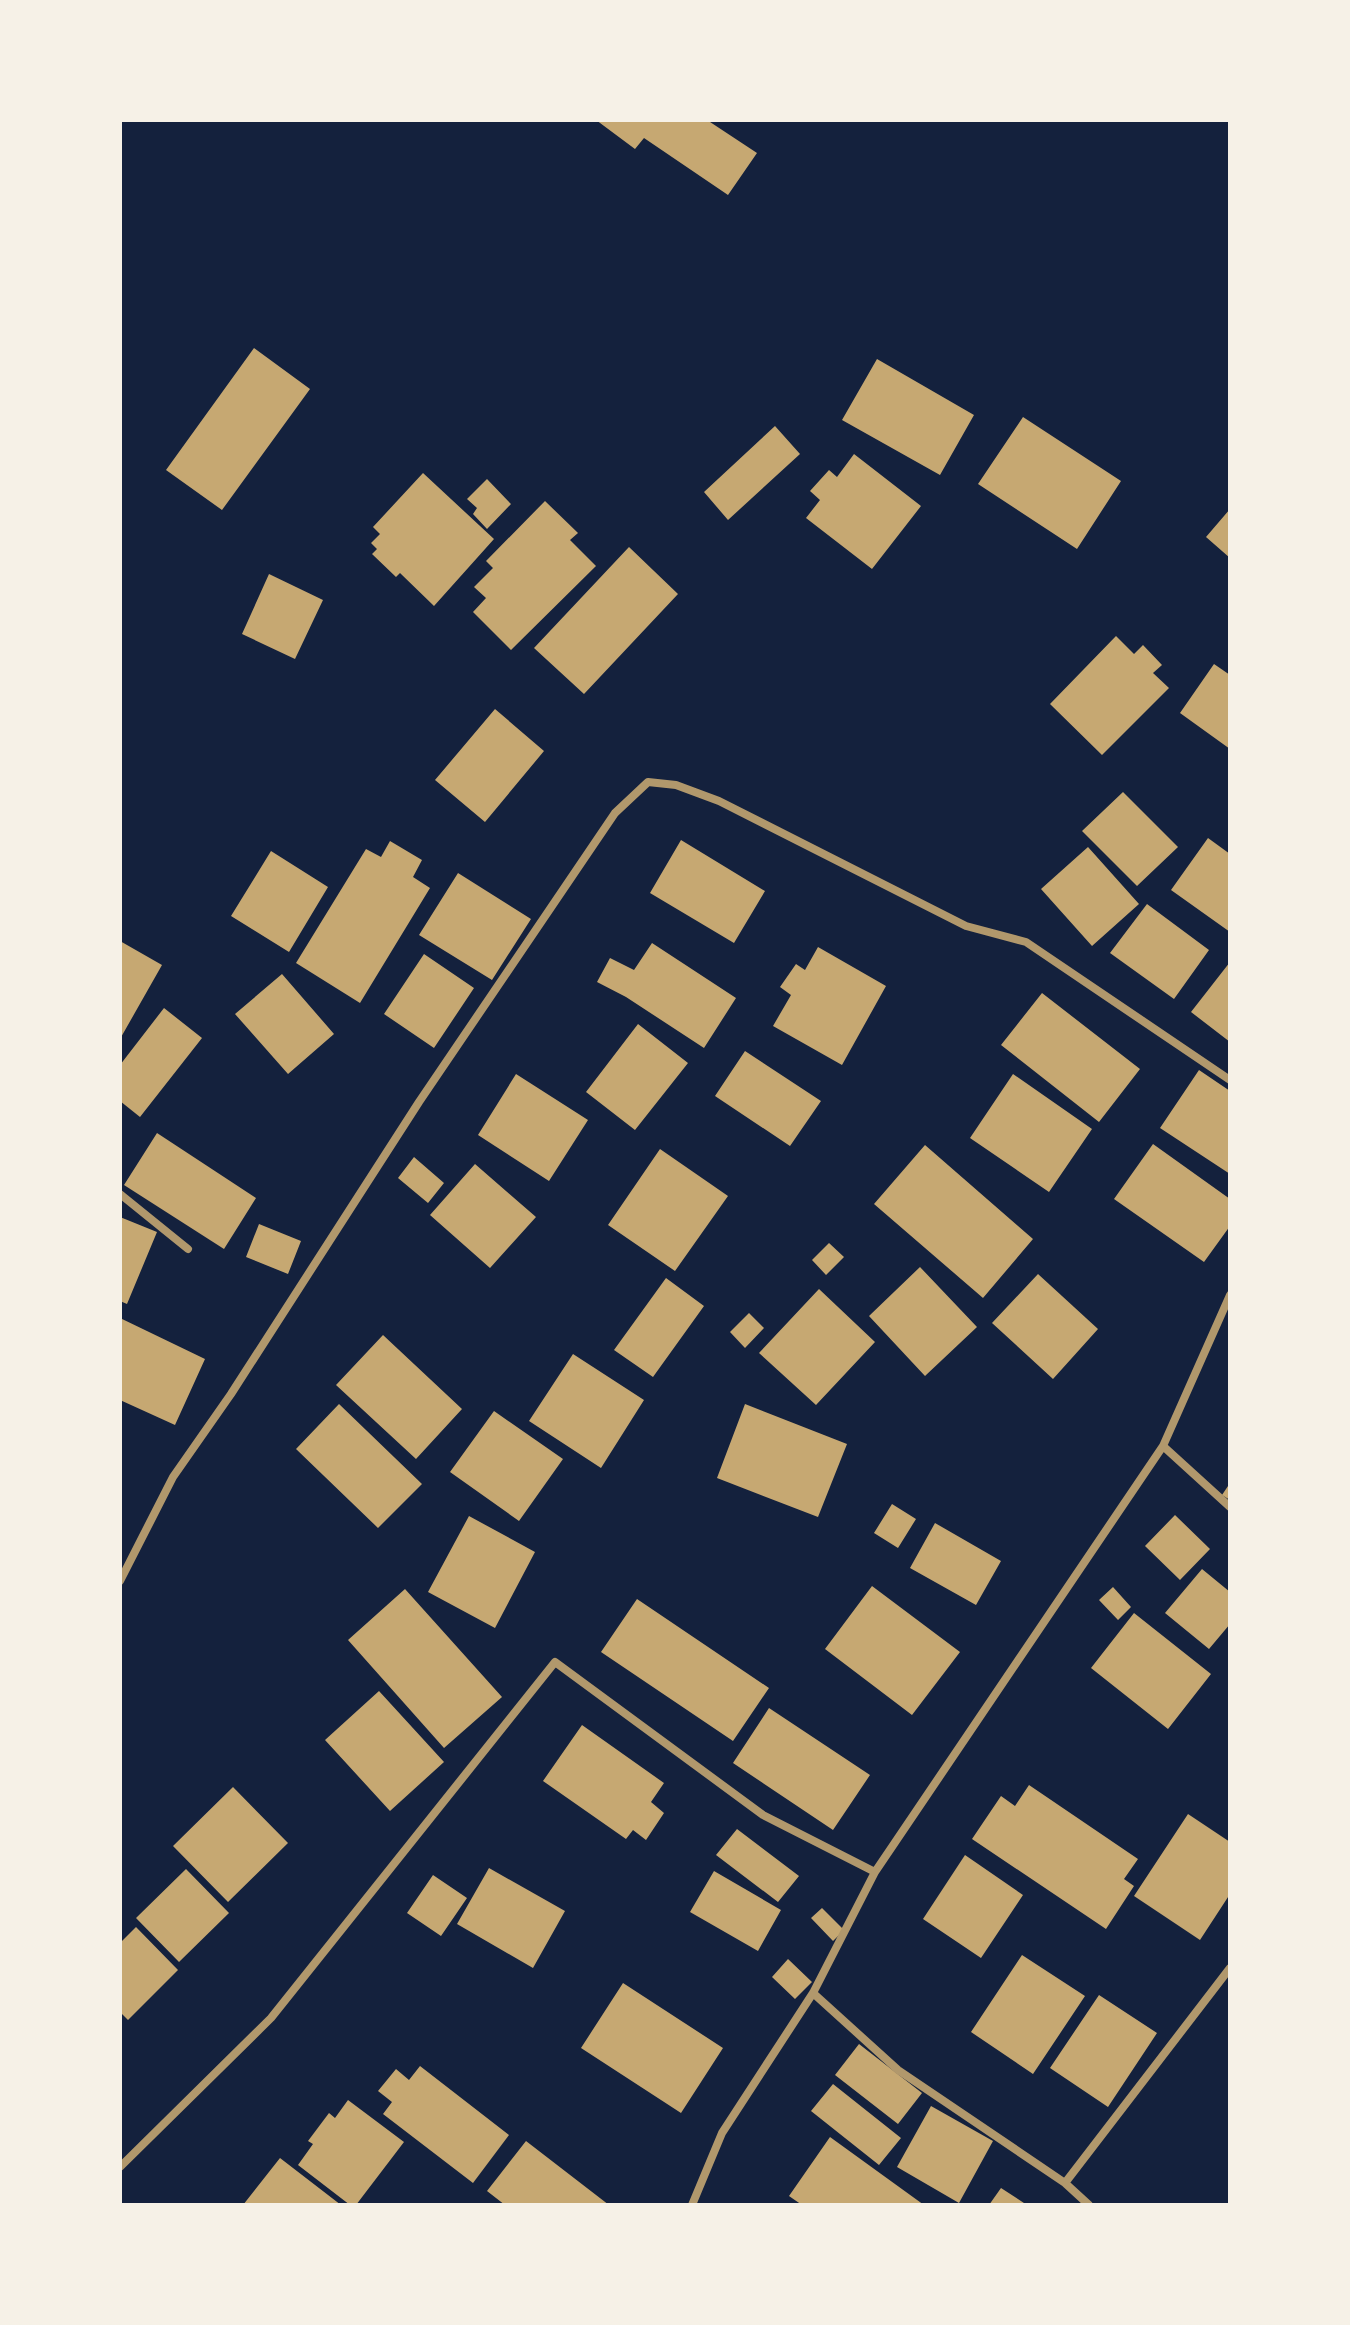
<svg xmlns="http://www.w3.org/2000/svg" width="1350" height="2325" viewBox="0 0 1350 2325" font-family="'Work Sans',sans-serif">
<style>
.building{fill:#c6a872}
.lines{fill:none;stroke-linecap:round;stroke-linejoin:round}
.minor{stroke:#b1986c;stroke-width:8}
</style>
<rect width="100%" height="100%" fill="#14213d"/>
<path class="building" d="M596,120H707L757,153L728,195L644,138L635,149Z
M254,348L310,389L222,510L166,470Z
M877,359L974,415L940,475L842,420Z
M1023,417L1121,481L1077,549L978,484Z
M775,426L800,454L728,520L704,492Z
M854,454L921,506L872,569L806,518L820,500L810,491L829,470L837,477Z
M423,473L494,539L434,606L400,573L396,577L372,554L377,549L371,543L380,534L373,527Z
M487,479L511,504L487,529L473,514L477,508L467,499Z
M545,501L578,533L570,540L596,566L511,650L473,612L486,598L474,587L493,568L486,561Z
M1230,509V558L1206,537Z
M629,547L678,594L584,694L534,648Z
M269,574L323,600L295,659L242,634Z
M1116,636L1134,654L1143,645L1162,665L1153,673L1169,688L1102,755L1050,704Z
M1214,664L1230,675V749L1180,713Z
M495,709L544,751L485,822L435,780Z
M1123,792L1178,847L1137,886L1082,831Z
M1208,838L1230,854V932L1171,890Z
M681,840L765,891L734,943L650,893Z
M390,841L422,860L413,877L430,888L360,1003L296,963L366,849L381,857Z
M1088,847L1139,904L1092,946L1041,889Z
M271,851L328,887L289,952L231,916Z
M458,873L531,919L492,980L419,935Z
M1147,904L1209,950L1174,999L1110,953Z
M120,941L162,965L120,1039Z
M652,943L736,998L704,1048L626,997L597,982L610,958L634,970Z
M818,947L886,986L842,1065L773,1026L791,995L780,987L796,964L805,970Z
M424,954L474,988L434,1048L384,1014Z
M1230,962V1042L1191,1012Z
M282,974L334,1034L288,1074L235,1014Z
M1042,993L1140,1069L1099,1122L1001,1045Z
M164,1008L202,1038L140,1117L120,1101V1065Z
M638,1024L688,1063L635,1130L586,1092Z
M745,1051L821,1101L790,1146L715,1096Z
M1199,1070L1230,1091V1174L1160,1128Z
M516,1074L588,1120L549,1181L478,1135Z
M1013,1074L1092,1129L1049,1192L970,1138Z
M157,1133L256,1198L224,1249L124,1185Z
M1153,1144L1230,1199V1226L1204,1262L1114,1199Z
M925,1145L1033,1239L983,1298L874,1204Z
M660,1149L728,1196L675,1271L608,1225Z
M414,1157L444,1183L428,1203L398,1178Z
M475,1164L536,1217L490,1268L430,1215Z
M120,1217L157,1232L127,1304L120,1301Z
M259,1224L301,1241L288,1274L246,1257Z
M829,1243L844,1257L826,1275L812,1260Z
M920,1267L977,1327L925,1376L869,1316Z
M1038,1274L1098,1329L1053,1379L992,1323Z
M666,1278L704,1306L653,1377L614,1350Z
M819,1289L875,1342L816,1405L759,1353Z
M749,1313L764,1328L745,1348L730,1332Z
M120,1318L205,1359L175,1425L120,1400Z
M383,1335L462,1409L416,1459L336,1385Z
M573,1354L644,1400L601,1468L529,1421Z
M339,1404L422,1484L378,1528L296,1449Z
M745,1404L847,1444L818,1517L717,1478Z
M494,1411L563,1459L519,1521L450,1472Z
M1230,1483V1500L1222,1495Z
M892,1504L916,1519L898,1548L874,1533Z
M1175,1515L1210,1549L1180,1580L1145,1546Z
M469,1516L535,1552L495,1628L428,1592Z
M935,1523L1001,1561L976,1605L910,1568Z
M1202,1569L1230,1592V1624L1209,1649L1165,1613Z
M872,1586L960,1652L912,1715L825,1649Z
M1113,1587L1131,1607L1118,1620L1099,1600Z
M405,1589L502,1697L444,1748L348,1640Z
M637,1599L769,1688L733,1741L601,1652Z
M1134,1613L1211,1674L1168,1729L1091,1668Z
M379,1691L444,1762L390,1811L325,1740Z
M769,1708L870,1775L833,1830L733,1763Z
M582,1725L664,1783L651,1802L664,1813L646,1840L633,1830L626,1839L543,1781Z
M1029,1785L1138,1859L1124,1879L1134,1886L1106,1929L972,1839L1001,1796L1015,1806Z
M233,1787L288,1843L228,1902L173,1846Z
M1188,1814L1230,1842V1894L1200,1940L1134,1896Z
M737,1829L799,1876L778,1902L716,1855Z
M965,1855L1023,1895L981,1958L923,1919Z
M489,1868L565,1911L533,1968L457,1924Z
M186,1869L229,1913L179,1962L136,1918Z
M714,1871L781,1910L758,1951L690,1912Z
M433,1875L467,1898L441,1936L407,1913Z
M822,1908L844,1930L833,1941L811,1918Z
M136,1927L178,1970L128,2020L120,2012V1943Z
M1022,1955L1085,1996L1033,2074L971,2032Z
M788,1959L812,1982L795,1999L772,1977Z
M623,1983L723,2048L681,2113L581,2048Z
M1099,1995L1157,2033L1108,2107L1050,2068Z
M859,2044L922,2093L898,2124L835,2075Z
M420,2066L509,2135L473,2183L383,2114L392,2102L378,2091L396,2069L409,2080Z
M833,2084L901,2138L879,2165L811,2111Z
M348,2100L404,2142L356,2205H350L298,2165L313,2144L308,2141L329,2113L335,2118Z
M931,2106L993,2141L959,2203L897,2167Z
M830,2137L924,2205H802L789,2196Z
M526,2141L609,2205H505L487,2191Z
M280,2158L341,2205H243Z
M1001,2188L1027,2205H989Z"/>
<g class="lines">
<path class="minor" d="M120,1194L188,1249
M1163,1446L1230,1507
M120,1581L173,1477L231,1394L419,1102L615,813L648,782L676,785L719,801L966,926L1026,942L1230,1080
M813,1993L898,2070L1065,2183L1089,2205
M120,2167L271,2018L555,1662L763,1815L875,1872
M1065,2183L1230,1968
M692,2205L722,2133L813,1993L875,1872L1163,1446L1230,1295"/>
</g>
<rect width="1350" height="2325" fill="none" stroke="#f6f1e7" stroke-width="244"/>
</svg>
